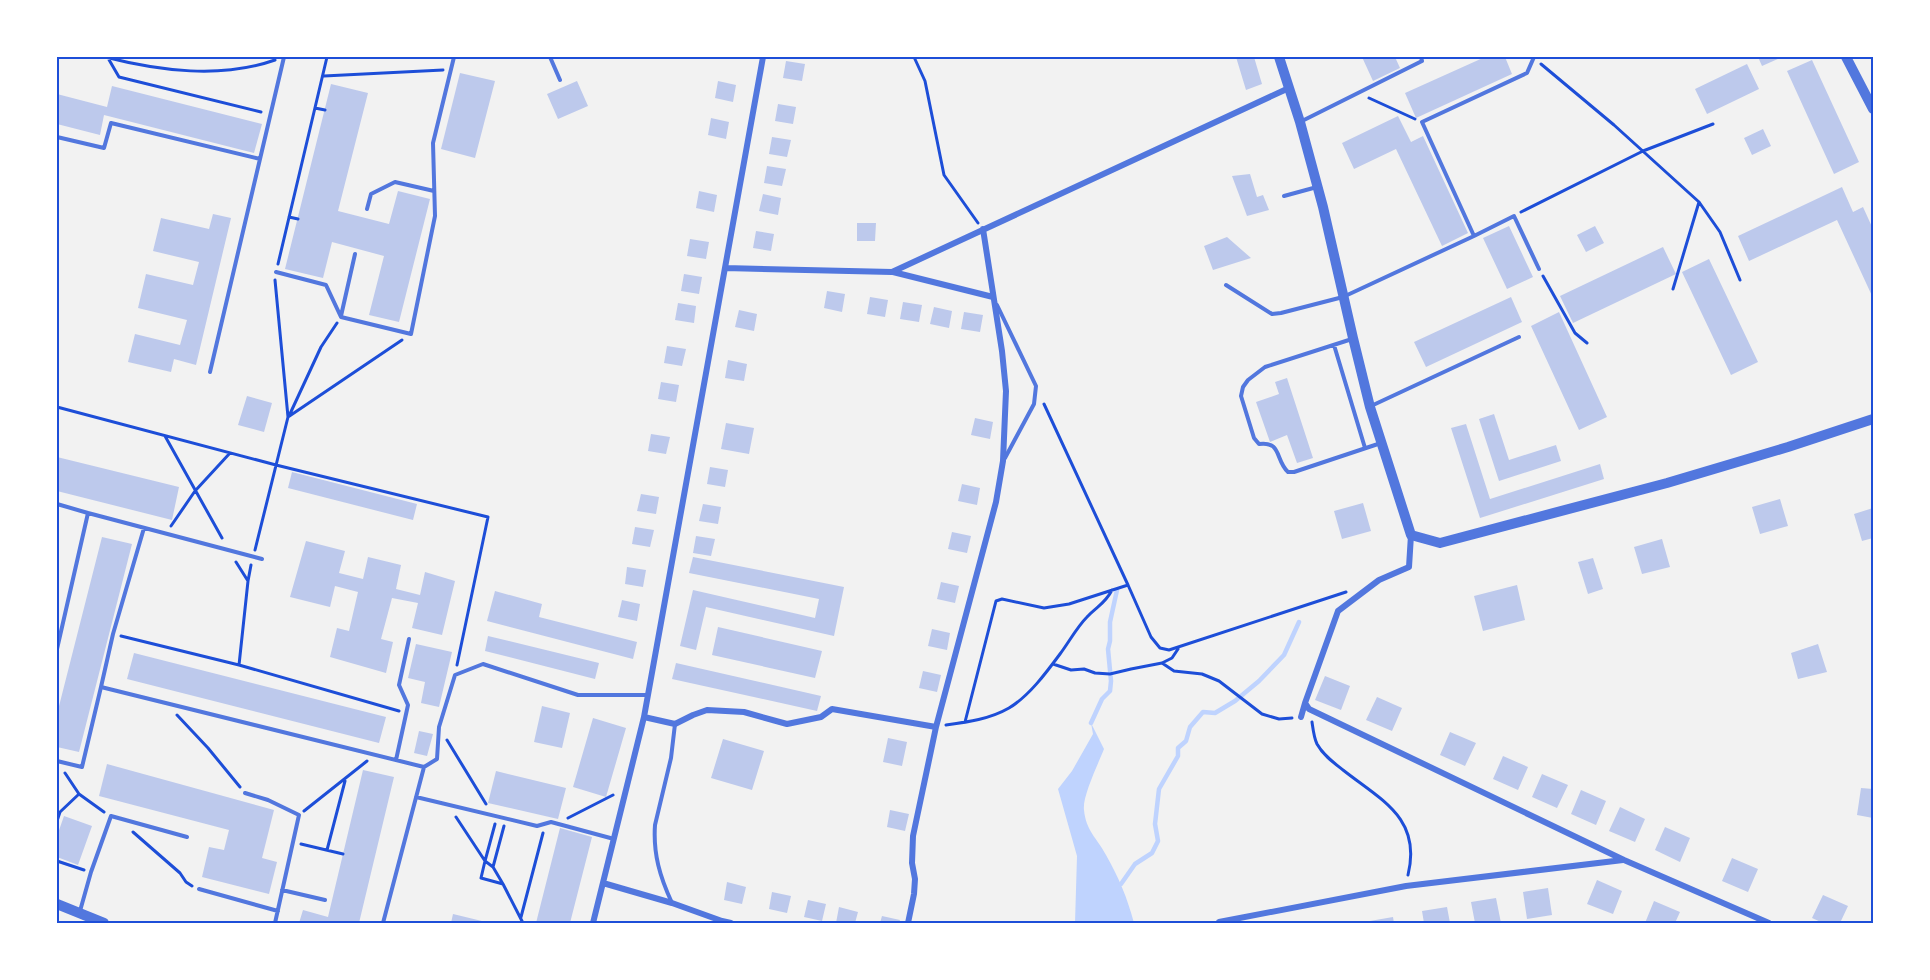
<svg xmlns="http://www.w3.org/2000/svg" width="1930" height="980" viewBox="0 0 1930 980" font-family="Overpass,sans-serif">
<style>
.water{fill:#bfd3fe}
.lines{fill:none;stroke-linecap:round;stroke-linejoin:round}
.stream{stroke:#bfd3fe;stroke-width:4.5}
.building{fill:#bdc9ec}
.path{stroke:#1d4ed8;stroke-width:3}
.service{stroke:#5277de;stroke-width:4}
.minor{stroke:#5277de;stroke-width:6}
.tertiary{stroke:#5277de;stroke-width:10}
.neatline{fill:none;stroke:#1d4ed8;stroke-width:2}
</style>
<rect width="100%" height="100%" fill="#f2f2f2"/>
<path class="water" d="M1091,723L1104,749C1099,762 1082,797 1084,810C1086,831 1097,838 1106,855C1119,878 1127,897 1134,923H1075L1077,856L1058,789L1072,771L1093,734Z"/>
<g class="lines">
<path class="stream" d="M1091,723L1102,699L1110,691L1111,681L1108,649L1110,641V622L1117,590
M1121,884L1135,864L1152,853L1158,841L1155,824L1159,789L1178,756V748L1186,741L1190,727L1203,712L1215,713L1235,701L1259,681L1284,655L1299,622"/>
</g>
<path class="building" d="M1236,57H1254L1262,84L1246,90Z
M1362,57H1395L1400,68L1373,81Z
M1485,57H1505L1512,74L1416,118L1405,93Z
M1758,57H1782L1762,66Z
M1812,60L1859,162L1834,174L1787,71Z
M786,61L805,64L802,81L783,78Z
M1747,64L1759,89L1707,114L1695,89Z
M460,73L495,81L475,158L441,149Z
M577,81L588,106L558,119L547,94Z
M718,81L736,85L733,102L715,98Z
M331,84L368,93L338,211L389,224L398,191L430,199L399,322L369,315L384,256L332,242L323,278L285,269Z
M112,86L262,124L254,153L104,115L100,135L57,124V94L107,107Z
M778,104L796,107L793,124L775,121Z
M1398,116L1411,142L1423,136L1468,233L1442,246L1396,149L1354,169L1342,143Z
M711,118L729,122L726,139L708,135Z
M1763,129L1771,146L1752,155L1744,138Z
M772,137L791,140L787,157L769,154Z
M767,166L786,169L782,186L764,183Z
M1250,174L1257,197L1263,195L1269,210L1247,216L1232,176Z
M1842,187L1853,212L1863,207L1873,229V298L1837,220L1749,261L1738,236Z
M699,191L717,195L714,212L696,208Z
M763,194L781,198L778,215L759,211Z
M213,214L231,218L196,365L174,359L171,372L128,362L135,334L180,345L187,320L138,308L146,274L193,285L199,262L153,251L161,218L209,229Z
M857,223H876L875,241H857Z
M1509,226L1533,277L1507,289L1483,238Z
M1595,226L1604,243L1586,252L1577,235Z
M756,231L774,234L771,251L753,248Z
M1227,237L1251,258L1213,270L1204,246Z
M690,239L709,242L706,259L687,256Z
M1663,247L1676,274L1573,323L1560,296Z
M1709,259L1758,362L1731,375L1682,272Z
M684,274L702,277L699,294L681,291Z
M827,291L845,294L842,312L824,308Z
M870,297L888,300L885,317L867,314Z
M1511,297L1522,322L1426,367L1414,342Z
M903,302L922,305L919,322L900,319Z
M678,303L696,306L694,323L675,320Z
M934,307L952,311L949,328L930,324Z
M739,310L757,314L754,331L735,327Z
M964,312L983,315L980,332L961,329Z
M1559,312L1607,417L1579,430L1531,326Z
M667,346L686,349L682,366L664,363Z
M728,360L747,364L744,381L725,378Z
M1287,378L1313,458L1297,463L1287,435L1270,442L1256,402L1279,394L1275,382Z
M661,382L679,385L676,402L658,399Z
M247,396L272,403L264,432L238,425Z
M1494,414L1509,460L1556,445L1561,461L1499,481L1479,419Z
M975,418L993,422L990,439L971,435Z
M726,423L754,428L749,454L721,449Z
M1466,424L1490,499L1600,464L1604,479L1480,518L1451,428Z
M651,434L670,437L666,454L648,451Z
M57,457L179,487L172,520L57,491Z
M710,467L728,470L725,487L707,484Z
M292,472L417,504L413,520L288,488Z
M962,484L980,488L977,505L958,501Z
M641,494L659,497L656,514L637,511Z
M1780,499L1788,526L1760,534L1752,507Z
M1363,503L1371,531L1342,539L1334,511Z
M703,504L721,507L718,524L699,521Z
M1873,508V538L1862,541L1854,514Z
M635,527L654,530L650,547L632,544Z
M952,532L971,536L967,553L948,549Z
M696,536L715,539L711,556L693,553Z
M102,537L132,544L79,752L57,747V714Z
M1662,539L1670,567L1642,574L1634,547Z
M306,541L345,551L339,573L363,579L368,557L401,565L396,589L420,595L425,572L455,581L442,635L412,628L418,603L392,598L381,639L393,642L386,673L330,657L337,628L349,631L358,592L335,586L330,607L290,597Z
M693,557L844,587L834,636L706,607L696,650L680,646L693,590L815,618L819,599L689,573Z
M1593,558L1603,589L1588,594L1578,562Z
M627,567L646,570L643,587L625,584Z
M941,582L959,586L955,603L937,599Z
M1517,585L1525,620L1483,631L1474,596Z
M495,591L542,604L539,617L637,642L633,659L487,621Z
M622,600L640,604L637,621L618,617Z
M718,627L822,651L815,678L712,655Z
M932,629L950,633L947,650L928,646Z
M488,636L599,663L595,679L485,651Z
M416,644L452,652L439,707L421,703L425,682L408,678Z
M1818,644L1827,672L1798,679L1791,653Z
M134,653L386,717L379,743L127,679Z
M676,663L821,696L817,711L672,679Z
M923,671L941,675L937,692L919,688Z
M1325,676L1350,686L1341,710L1315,700Z
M1377,697L1402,708L1392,731L1366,720Z
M542,706L570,713L562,748L534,742Z
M593,718L626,728L606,797L573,787Z
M419,731L433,734L427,756L414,753Z
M1450,732L1476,743L1465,766L1440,755Z
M888,738L907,742L902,766L883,762Z
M723,739L764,751L752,790L711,778Z
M1503,756L1528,767L1518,790L1493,779Z
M107,764L274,810L262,858L277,862L269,894L202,877L209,847L224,850L229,830L99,796Z
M363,770L394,777L359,923H299L303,910L328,917Z
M496,771L566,788L558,819L488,803Z
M1542,774L1568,785L1557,808L1532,797Z
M1861,788L1873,789V818L1857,815Z
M1581,790L1606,801L1596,825L1571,814Z
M1620,807L1645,819L1635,842L1609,831Z
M890,810L909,814L905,831L887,827Z
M64,816L92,826L78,865L57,857V836Z
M1665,827L1690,838L1680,862L1655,850Z
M560,828L592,837L570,923H536Z
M1732,858L1758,869L1748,892L1722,881Z
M1597,880L1622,891L1613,914L1587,904Z
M727,882L746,887L742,904L724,900Z
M1548,888L1552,915L1527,919L1523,892Z
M772,892L791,896L787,913L769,909Z
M1823,895L1848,906L1840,923H1823L1812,918Z
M1496,898L1501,923H1475L1471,902Z
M808,900L826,904L822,921L804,917Z
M1654,901L1680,912L1675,923H1645Z
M839,907L858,912L855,923H836Z
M1447,907L1450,923H1424L1422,911Z
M453,914L486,922V923H451Z
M882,916L900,920L899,923H880Z
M1393,917L1394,923H1364V922Z"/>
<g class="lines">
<path class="path" d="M105,57C160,71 221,79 275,60
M914,57L925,81L944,175L978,223
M108,58L119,77L261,112
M1541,64L1614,125L1699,202L1720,232L1740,280
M324,76L443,70
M1369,98L1415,119
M315,108L325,110
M1521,212L1643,151L1713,124
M289,217L298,219
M278,264L327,57
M1543,276L1575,333L1587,343
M1673,289L1699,202
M1044,404L1128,585
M57,407L276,465L488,517L457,665
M289,416L321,347L337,323
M288,417L402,340
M165,436L222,538
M171,526L195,491L230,453
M255,550L288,417L275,280
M236,562L248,581
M121,636L239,665L399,711
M1162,663L1174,671L1202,674L1219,681L1262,714L1279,719L1292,718
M1053,664L1071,670L1084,669L1095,673L1110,674L1131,669L1162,663L1172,658L1178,649
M239,665L248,581L251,565
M177,715L208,748L240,787
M965,722L996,601L1002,599L1044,608L1069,604L1128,585L1151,637L1160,648L1169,650L1346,592
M1312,722C1313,729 1314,738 1317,744C1323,755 1334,763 1343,770C1381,800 1422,818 1408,875
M946,725C968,722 990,719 1009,708C1029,696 1046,673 1060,654C1069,642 1077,627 1087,617C1097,606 1105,604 1112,590
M447,740L486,804
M65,773L79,794L104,812
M304,811L367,761
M456,817L485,861L481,878L503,884L523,923
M568,818L613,795
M57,821L60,812L79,794
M133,832L180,873L186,882L192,886
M301,844L343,854
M327,850L345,781
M57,861L84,870
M493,867L485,861L495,824
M503,884L493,867L504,826
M521,917L543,833"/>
<path class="service" d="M550,57L560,80
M1300,122L1422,61L1421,57
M57,137L104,148L111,123L260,159L284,57
M1284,196L1317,187
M367,209L371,194L395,182L434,191
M1474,236L1422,122L1527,73L1534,57
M276,272L326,285L341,317L411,334L435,216L433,143L454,57
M1226,285L1272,314L1281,313L1343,297L1474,236L1514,216L1539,269
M997,305L1036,386L1034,404L1005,458
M341,316L355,254
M1352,339L1265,367L1248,380L1243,387L1241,396L1254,438L1259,444C1282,441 1275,460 1288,472H1294L1381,443
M1334,345L1365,448
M210,372L260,159
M1371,406L1519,337
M57,504L88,513L57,649
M88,513L262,559
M144,528L113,634L101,687L424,767L383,923
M396,760L408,705L399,685L409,639
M57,761L82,767L101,687
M424,767L437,759L439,727L455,675L483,664L578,695H647
M245,793L268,800L299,815L275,923
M416,797L537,826L551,822L614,839
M199,889L278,911
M282,890L325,900
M672,903C660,877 653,854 655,825L671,758L675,724
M80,911L91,872L111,816L187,837"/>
<path class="minor" d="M725,268L892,272L1289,88
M893,272L993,297
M1305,703L1338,611L1379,580L1409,567L1411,535
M644,717L675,724L693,715L707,710L744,712L787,724L821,717L832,709L936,727L996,502L1003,461L1006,391L1002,351L983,229
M1301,717L1305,703L1309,709L1624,860L1769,923
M603,883L672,903L722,921L731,923
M1219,922L1406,886L1623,860
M593,923L644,717L763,57
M908,923L914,894L915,879L912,863L913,836L936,727"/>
<path class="tertiary" d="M1279,57L1300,122L1323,207L1353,338L1370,407L1411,535L1440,543L1667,483L1788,447L1873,419
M1846,57L1873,109
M57,904L104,923"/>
</g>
<rect width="1930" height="980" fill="none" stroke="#ffffff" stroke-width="117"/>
<rect x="58" y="58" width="1814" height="864" class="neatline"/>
</svg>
